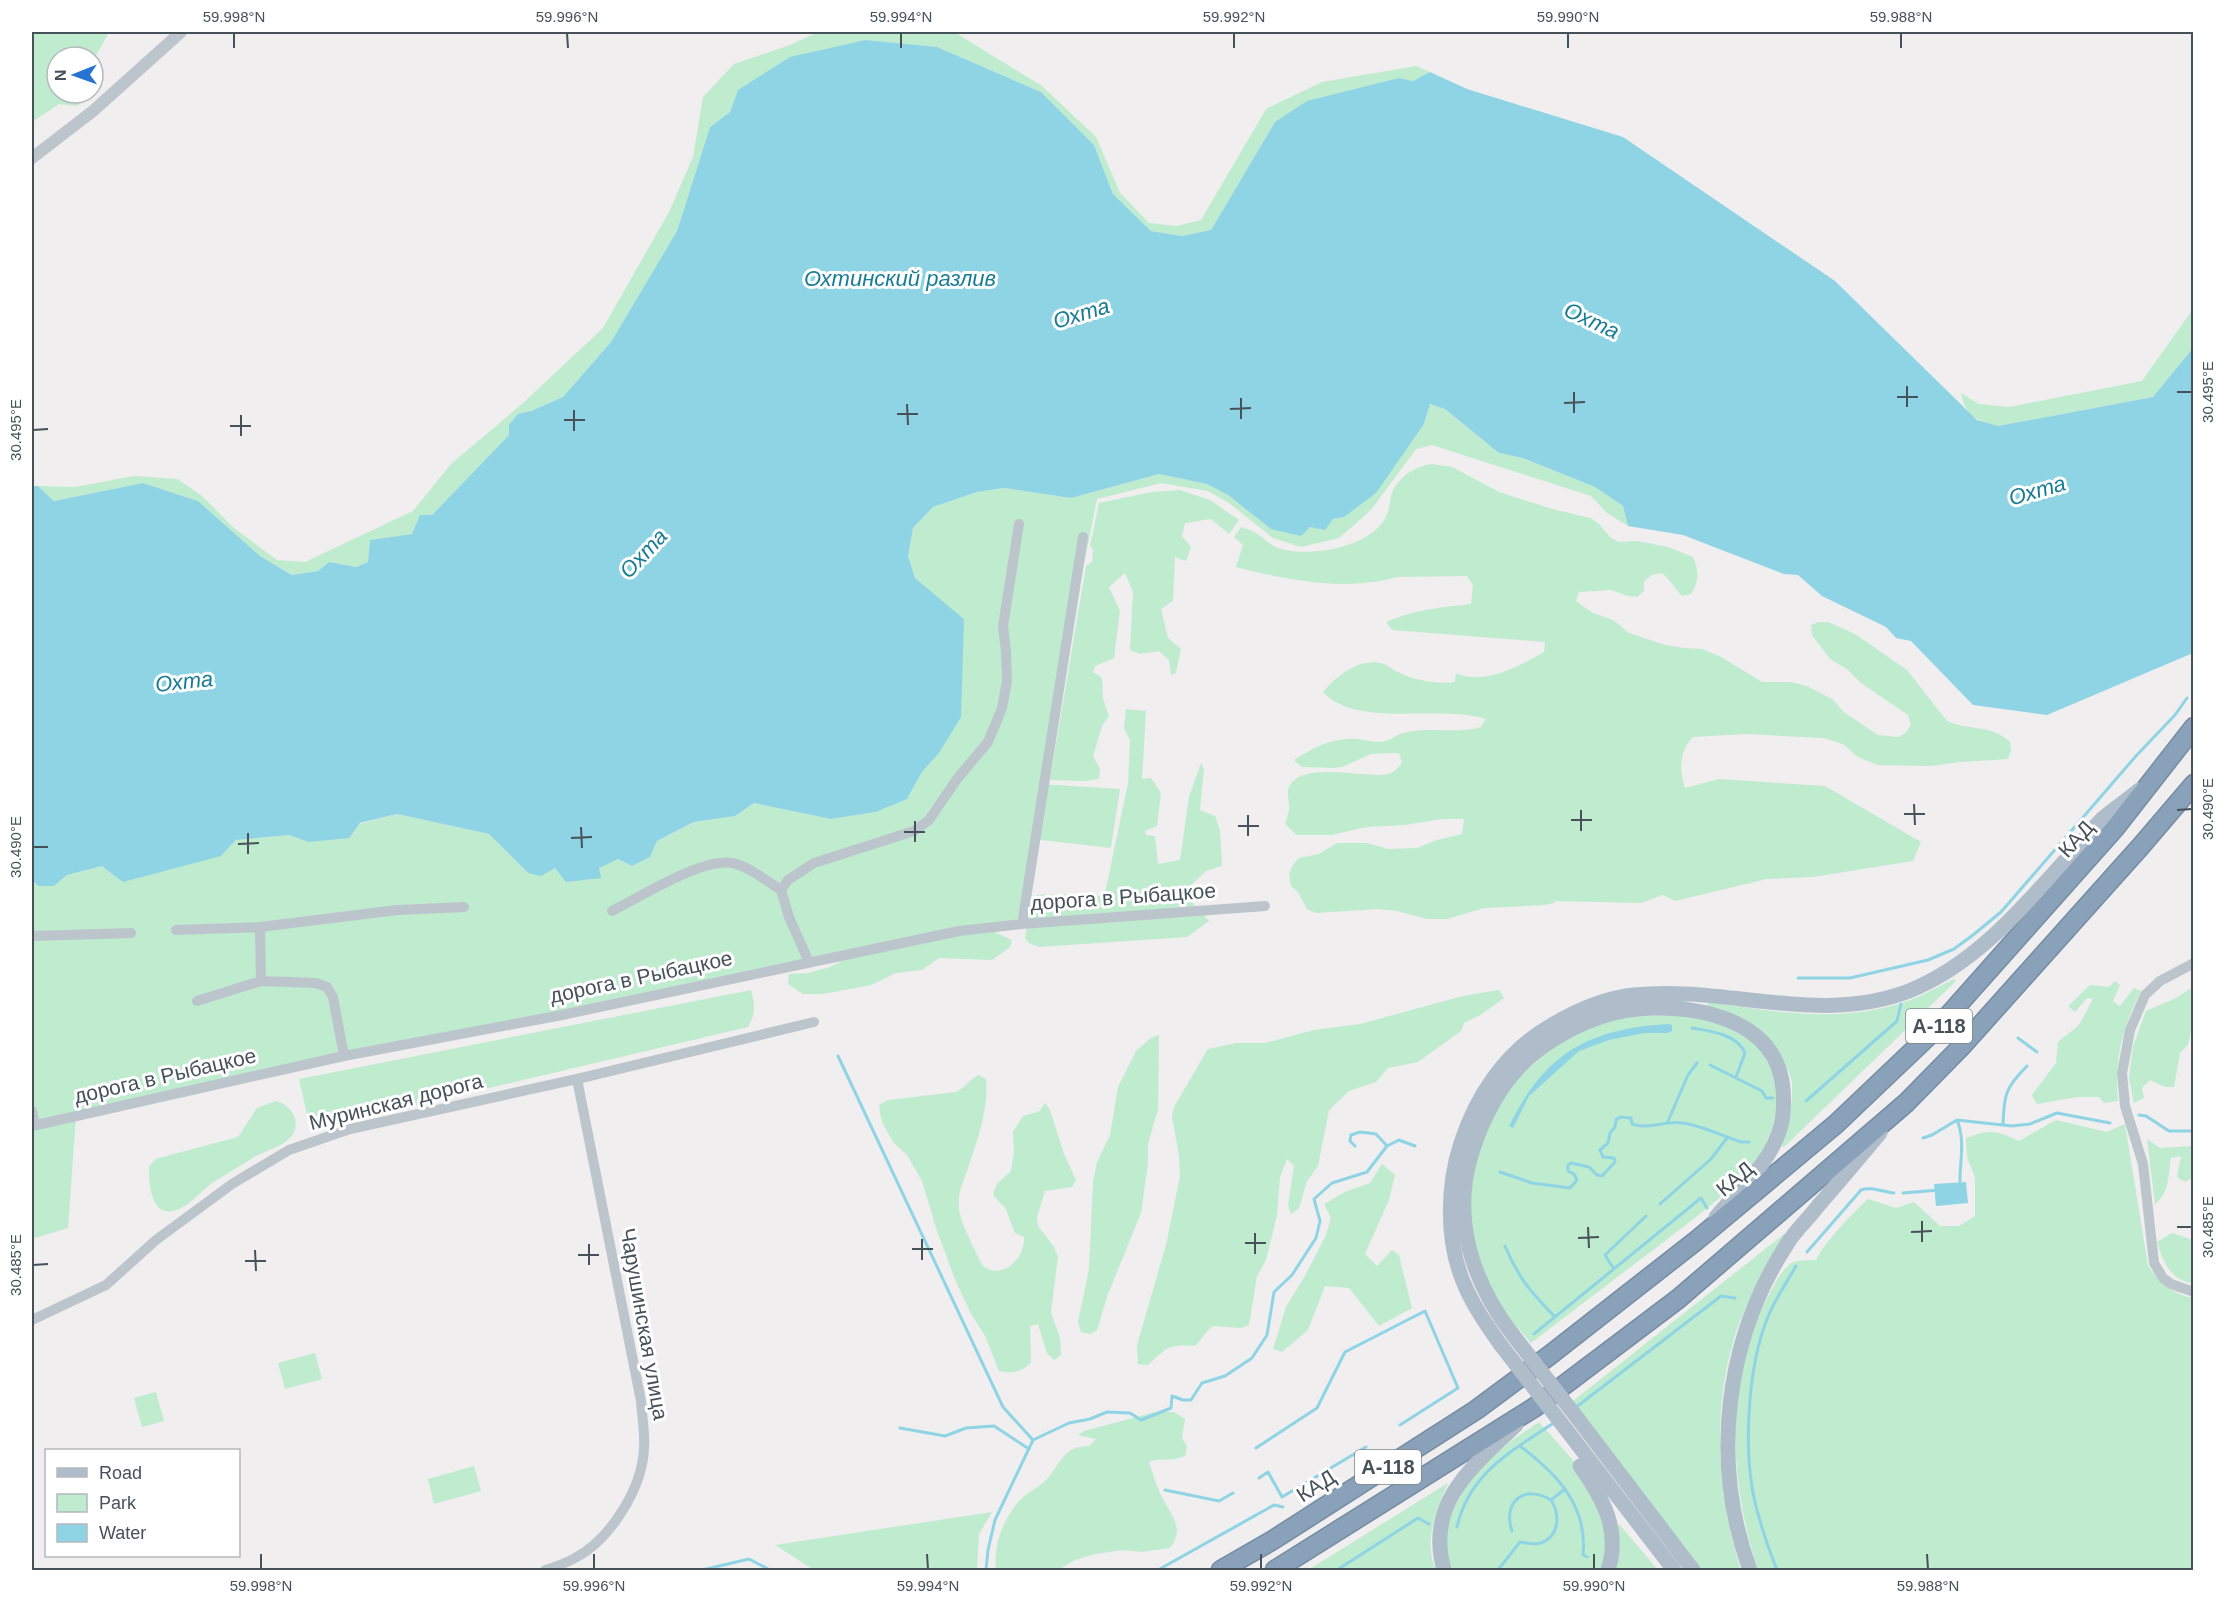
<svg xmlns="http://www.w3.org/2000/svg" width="2225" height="1602" viewBox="0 0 2225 1602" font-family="Helvetica,sans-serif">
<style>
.green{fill:#bfebcf}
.water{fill:#8fd4e5}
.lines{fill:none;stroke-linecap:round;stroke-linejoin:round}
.stream{stroke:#8fd4e5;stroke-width:3}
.motorway-casing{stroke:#748ca5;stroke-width:21}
.minor{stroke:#bdc5cc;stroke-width:10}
.tertiary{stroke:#bdc5cc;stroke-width:12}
.primary{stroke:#afbdcb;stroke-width:15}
.motorway{stroke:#89a1b9;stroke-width:18}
.primary-bridge{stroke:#afbdcb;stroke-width:15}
.ticks{fill:none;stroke:#47515a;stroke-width:2}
.labels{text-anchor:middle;stroke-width:6;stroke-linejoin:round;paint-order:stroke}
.shield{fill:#fff;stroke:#7e858c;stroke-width:1.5}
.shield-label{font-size:20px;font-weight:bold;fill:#47515a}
.street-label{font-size:21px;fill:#47515a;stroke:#fff}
.water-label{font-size:22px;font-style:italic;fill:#177c96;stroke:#fff}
.neatline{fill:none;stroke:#47515a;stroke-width:2}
.ticks-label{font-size:15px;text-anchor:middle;fill:#47515a}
</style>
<rect width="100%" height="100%" fill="#f0eeee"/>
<path class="green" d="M32,32H109L93,61V57H57V93H92L77,106L59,104L32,122Z
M818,32H954L1042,86L1096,137L1120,193L1149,223L1177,226L1201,220L1266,109L1322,82L1416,66L1430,72L1413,81L1399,78L1275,122L1211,230L1182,236L1151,231L1113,194L1094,145L1041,92L937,47L866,40L738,90L730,112L710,127L677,231L611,342L563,397L531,411L518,415L509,435L432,515L420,516L412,534L370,540L368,562L356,567L329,562L318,571L293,575L260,556L198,501L143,483L54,501L38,486L75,487L134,476L177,479L201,495L234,528L277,560L305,562L413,511L451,464L522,404L603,328L669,212L693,157L703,97L734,64L790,45Z
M2193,309V348L2153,397L1998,426C1976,420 1966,417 1961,393L1979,404L2009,407L2142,381Z
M1430,404L1445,409L1499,453L1523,458L1595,487L1623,506L1628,526L1607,513L1591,496L1432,445L1416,449L1371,510L1339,538L1301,547L1273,538L1229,503L1208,491L1161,483L1097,499L1040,784L1120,789L1111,848L1033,839L1017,921L76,1116L68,1228L32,1239V880L38,886H54L67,875L102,866L221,856L236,840L291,835L308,842L360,824L397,814L489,834L528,873L555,867L566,881L618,859L632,866L650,857L657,841L695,822L735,816L754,803L831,819L876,812L907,799L922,772L939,753L964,619L915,578L908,556L913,528L933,507L977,492L1004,488L1071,498L1159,474L1207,484L1228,495L1271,529L1310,527L1333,519L1424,424Z
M1432,464L1452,467L1499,492L1552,509L1590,518L1598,523L1611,538L1619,542L1638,541L1668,547L1693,557C1699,570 1699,582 1691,594L1682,596C1674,588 1671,580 1662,573L1652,575L1644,581V591L1637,597L1628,596L1611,590L1579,592L1576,601L1593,613L1613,620L1629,633L1665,645L1684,648L1702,649L1721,657L1762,682H1790L1807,686L1832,699L1845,713L1878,735L1898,737L1906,733L1911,725L1908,715L1861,683L1847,669L1830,659L1812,635L1811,625L1819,622H1828L1855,634L1907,670L1947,721C1968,731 1992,724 2010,742L2011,751L2008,759L1961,762L1930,766L1877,765L1858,757L1843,744L1823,738L1746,734L1693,737C1679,751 1679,770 1685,788L1719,779L1825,786L1921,842L1913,861L1813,877L1767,879L1675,901L1663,895L1641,903L1555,901L1554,903L1545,905L1484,908L1447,919H1427L1397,911L1378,909L1316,913L1307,909L1298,892L1291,886L1289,874L1293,865L1299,858L1319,854L1337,843H1367L1388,849L1417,848L1437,840L1462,834L1464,819H1441L1405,825L1366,827L1332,835H1297L1285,824C1287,819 1288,814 1289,810C1290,803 1286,793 1289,787C1301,760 1367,779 1388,774C1395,772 1398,768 1402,763L1399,753L1371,754L1342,767L1333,768L1302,767L1294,760C1315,747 1332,737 1358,739C1366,740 1374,742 1381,742C1391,741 1398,733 1407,732C1432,727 1457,734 1481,727L1486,719C1441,704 1357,729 1323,692C1336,676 1361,656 1384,664C1389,666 1394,671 1400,673C1415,681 1439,684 1455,682L1456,673C1483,686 1520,666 1544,652L1545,642L1392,630L1386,622C1414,610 1442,607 1471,604L1473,585L1467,576L1397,577C1344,592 1287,580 1236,567L1243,545L1234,537L1241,527C1246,529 1251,530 1254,532C1264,537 1271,547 1281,549C1311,557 1364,548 1383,522C1389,513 1389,506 1391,496C1396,478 1415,466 1432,464Z
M1180,490L1210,500L1239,520L1229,534L1211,519L1185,523L1182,536L1191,547L1186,561L1175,557L1173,601L1161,609L1168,638L1181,649L1176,673L1171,675L1169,660L1159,651L1140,654L1130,650L1133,592L1125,573L1109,587L1120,611L1114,658L1095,666L1093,672L1102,678L1103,699L1109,716L1102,726L1093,756L1100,769L1099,779L1085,781L1050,780L1086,566L1092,562L1093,550L1090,546L1099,503L1152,492Z
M1126,709L1146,711L1142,779L1151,778L1161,793L1157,826L1145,831L1146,835L1155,836L1158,864L1180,860L1189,797L1201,763L1204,769L1200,810L1215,816L1220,830L1222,866L1206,871L1190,886L1189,899L1209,921L1187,937L1039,947L1029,943L1025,938L1030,906L1037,895L1091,893L1104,898L1128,783L1130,740L1124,728Z
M994,932L1012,940L1010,947L992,960L939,958L922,970L896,973L871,985L823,994H803L788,984L789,974L808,973L830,967L850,957L960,934Z
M1954,979L1956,981L1784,1147L1782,1146C1789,1126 1793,1105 1792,1083C1790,1063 1760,1028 1742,1019C1731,1013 1719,1010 1707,1007L1709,1002C1770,1011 1830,1022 1891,1006C1913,1001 1934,989 1954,979Z
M2115,981L2120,985L2113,1001L2120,1006L2134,988L2141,991C2122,1028 2114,1060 2118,1101L2104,1103L2099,1097H2077L2037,1104L2032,1095L2056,1063L2058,1042L2079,1025L2093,999L2087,998L2075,1012L2068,1006L2090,985L2109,987Z
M2193,987V1020L2188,1045L2180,1053L2174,1087H2165L2150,1080L2142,1088L2144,1098L2134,1103L2129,1079L2133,1046L2146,1011L2176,998Z
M751,990C755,1005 756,1013 748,1027L328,1126L314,1121L307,1114L299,1079Z
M1499,990L1504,998L1482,1014L1464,1023L1461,1031L1418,1062L1388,1068L1376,1082L1349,1091L1329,1110L1318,1166L1307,1181L1299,1208L1291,1214L1288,1205L1294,1166L1287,1159L1280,1177L1277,1215L1266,1260L1257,1276L1249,1325L1241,1328L1213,1326C1205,1332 1202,1339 1195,1346C1167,1344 1167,1348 1148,1365L1138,1364L1137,1345L1166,1245L1180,1176L1179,1155L1172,1117L1174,1107L1208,1049L1236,1043H1265L1314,1030L1360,1024L1463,996Z
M1688,1015C1701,1018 1716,1020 1728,1026C1781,1050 1790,1109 1758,1156C1733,1192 1695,1217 1661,1244C1617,1277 1574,1310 1531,1343L1519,1329L1514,1332L1496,1305L1474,1247L1469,1196L1481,1137L1512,1084L1552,1047L1574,1034L1625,1016Z
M1159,1035L1158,1109L1148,1144V1163L1141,1213L1108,1294L1097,1330L1090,1334L1081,1332L1078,1322L1089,1269L1093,1182L1097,1162L1110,1135L1118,1087L1136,1051L1151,1038Z
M978,1075L986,1079C989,1106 978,1139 969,1165C964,1180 957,1193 959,1209C961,1225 975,1249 982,1265C1001,1282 1026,1258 1024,1237L1015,1233L1005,1207L998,1201L993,1194L997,1184L1011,1171L1014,1152L1013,1132L1023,1116L1040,1111L1045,1103L1050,1110L1064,1154L1076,1180L1072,1187L1045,1191L1037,1217L1038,1226L1054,1247L1058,1257L1051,1312L1060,1338L1061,1355L1054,1360L1047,1353L1038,1324L1030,1326L1031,1362C1023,1372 1012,1374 999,1371L985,1336L970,1312L954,1277L937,1231L922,1181L907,1155L893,1142L883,1124L880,1114L879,1105L888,1100L956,1092C966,1087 969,1080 978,1075Z
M276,1101C289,1104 300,1118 294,1132C287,1147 264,1150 251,1159C238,1167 225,1175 212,1183C201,1191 191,1204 179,1209C151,1221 149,1185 149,1167L155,1159L238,1137L257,1108Z
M2056,1120L2107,1132L2125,1124L2148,1266C2160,1282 2173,1295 2193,1298V1570H1758C1731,1488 1724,1392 1761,1311C1767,1299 1781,1266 1794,1262C1801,1260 1809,1260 1816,1260C1825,1242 1853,1212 1868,1199L1896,1208L1914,1202L1940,1226H1959L1975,1216V1177L1967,1157L1966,1138C1990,1129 1996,1130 2019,1141Z
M2147,1139L2160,1148L2193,1146V1178L2185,1182L2177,1177L2181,1156L2171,1158C2168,1174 2170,1193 2155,1204Z
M1382,1164L1395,1175L1389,1200L1365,1254L1377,1266L1392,1250L1399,1255L1412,1308L1379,1326L1349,1288L1325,1286L1308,1330L1282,1352L1273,1349L1286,1307L1306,1274L1326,1235L1331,1218L1324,1204L1347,1191L1370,1183Z
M2172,1233L2193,1240V1283C2171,1281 2163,1262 2157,1242Z
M1784,1234L1786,1236C1769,1263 1752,1291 1740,1321C1711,1400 1715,1491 1741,1570H1698L1573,1401Z
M315,1353L322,1379L285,1389L278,1363Z
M156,1392L164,1421L142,1427L134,1398Z
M1155,1412H1174L1185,1419L1182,1438L1187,1446L1185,1456C1173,1462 1161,1457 1149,1462C1153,1474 1157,1488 1163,1499C1172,1517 1185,1528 1170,1548L1141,1552L1123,1550L1095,1554L1075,1560L1058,1570H996C993,1545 1004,1516 1022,1498C1030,1491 1041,1486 1048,1478C1062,1461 1064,1446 1090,1446L1096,1439L1078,1435L1084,1431Z
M1539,1422L1572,1459L1598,1499L1608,1542L1601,1570H1451L1446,1553L1445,1529L1452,1511L1474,1472L1511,1441Z
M474,1466L481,1491L434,1504L428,1479Z
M1448,1483C1436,1510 1423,1541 1436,1570H1308Z
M992,1512L979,1534L977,1570H835L811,1568L775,1545Z
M1619,1524L1658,1570H1616L1620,1548L1617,1526Z"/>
<path class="water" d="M866,40L937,47L1041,92L1094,145L1113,194L1151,231L1182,236L1211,230L1275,122L1307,101L1399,78L1413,81L1430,72L1467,89L1623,137L1835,281L1977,420L1998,426L2153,397L2193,348V653L2047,715L1973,705L1911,641L1896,638L1886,627L1822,596L1798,575L1784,574L1683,535L1628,526L1623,506L1595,487L1523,458L1499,453L1445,409L1430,404L1424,424L1376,493L1344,517L1333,519L1325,530L1310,527L1301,536L1271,529L1228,495L1207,484L1159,474L1071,498L1004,488L977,492L933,507L913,528L908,556L915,578L964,619L961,717L939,753L922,772L907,799L876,812L831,819L754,803L735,816L694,822L657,841L650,857L632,866L618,859L599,868L601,878L566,882L555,868L541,876L528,873L489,834L397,814L360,823L349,838L308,842L290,835L236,840L221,856L123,882L102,866L67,875L54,886H38L32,880V486H38L54,501L143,483L198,501L260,556L292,575L318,571L329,562L356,567L368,562L370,540L412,534L420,515H432L509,435V425L518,414L531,411L563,397L611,342L677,231L710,127L730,112L738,90L790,57Z
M1668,1024L1672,1025V1031L1667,1033H1644L1609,1040L1579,1051L1529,1096L1513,1128L1509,1126C1545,1053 1588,1029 1668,1024Z
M1966,1182L1968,1203L1936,1206L1934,1184Z"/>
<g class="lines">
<path class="stream" d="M1798,978H1850L1928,960L1954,949L1973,935L2001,912L2136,756L2175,715L2187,698
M1692,1028C1710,1031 1737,1034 1745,1053L1736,1077
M2018,1038L2037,1052
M838,1056L1003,1407L1033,1440
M1710,1065L1762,1091L1766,1098H1773
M1806,1101L1897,1021L1901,1004
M2139,1115L2146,1116L2169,1131H2194
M1957,1120C1966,1142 1959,1163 1960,1186
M1668,1121L1688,1075L1697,1063
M2003,1125C2004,1095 2005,1088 2027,1066
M1923,1138L1932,1135L1957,1120L2012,1126L2030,1124L2057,1113L2110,1123
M1355,1146L1350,1141L1351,1135L1360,1132L1376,1134L1387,1146
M1500,1172L1532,1183L1570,1188L1577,1180L1574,1174L1568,1171V1165L1571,1163L1589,1167L1597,1175L1602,1176L1615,1162L1614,1158L1603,1157L1600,1150L1608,1143L1610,1133L1615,1127L1616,1120L1620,1117L1631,1118L1632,1124C1650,1130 1665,1120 1683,1123C1703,1126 1722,1136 1741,1142H1749
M1903,1193L1939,1190
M1660,1204L1711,1159L1727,1138
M1505,1246C1519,1279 1530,1291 1555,1317
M1807,1252L1861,1190C1872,1186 1882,1192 1894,1193
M1614,1269L1605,1255L1646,1216
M1534,1334L1701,1198L1707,1208
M1575,1408L1721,1296L1735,1298
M900,1428L945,1436L966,1428L994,1426L1029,1449
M1520,1446C1556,1473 1588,1505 1583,1555L1587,1557
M1256,1448L1317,1408L1345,1352L1425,1311L1458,1388L1400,1425
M1259,1478L1268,1472L1282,1497L1366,1447
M1165,1490L1219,1501L1233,1493
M1457,1527C1469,1473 1512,1451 1555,1422
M1512,1531C1502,1501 1525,1484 1551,1500L1565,1489
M702,1570L749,1559L770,1570
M986,1570L988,1550L995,1520L1033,1440L1069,1423L1090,1419L1107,1412L1130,1413L1141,1420L1171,1408L1172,1396L1183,1400H1191L1202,1383L1225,1376L1252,1358L1267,1335L1274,1292L1292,1275L1316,1238L1320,1221L1314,1199L1332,1183L1367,1172L1387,1146L1399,1140L1415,1146
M1158,1570L1274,1505L1283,1507
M1337,1570L1418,1518L1429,1524
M1498,1570L1520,1542C1526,1543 1535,1545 1541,1543C1560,1536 1560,1514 1551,1500
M1777,1570C1768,1547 1756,1512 1752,1487C1744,1436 1749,1356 1771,1310C1778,1295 1788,1280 1796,1266"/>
<defs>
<path id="motorway" d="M1221,1570L1273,1540L1476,1410L1550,1355L1697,1240L1836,1124L1939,1026L2115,828L2194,727
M1275,1570L1535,1407L1678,1299L1906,1103L1961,1047L2141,846L2194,784"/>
</defs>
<use href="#motorway" class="motorway-casing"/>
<path class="minor" d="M781,890L789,917L809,962
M612,911C640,897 703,857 732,863C749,866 766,881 781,890L788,880L814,863L914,831L929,820L957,779L988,742L1002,708L1007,681L1006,652L1003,626L1019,524
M1022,924L1083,537
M260,927L261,981
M176,930L260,927L397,910L464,907
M32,936L131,933
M2194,963L2160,981L2145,995L2130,1030L2122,1073L2125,1106L2143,1164L2154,1263L2163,1278L2171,1284L2194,1292
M197,1001L261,981L316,983L327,987L333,997L344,1056
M32,1111L35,1125
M32,1126L344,1056L562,1015L959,931L1022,924L1265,906
M32,1320L106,1285L156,1240L232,1184L289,1150L350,1129L577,1079L814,1022
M545,1570C555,1567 566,1563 575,1558C611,1539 643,1487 644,1447C645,1432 642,1416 641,1401L577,1079"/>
<path class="tertiary" d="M32,158L93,111L181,32"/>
<path class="primary" d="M1513,1335C1472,1282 1451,1218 1472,1152C1485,1112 1506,1073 1541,1048C1568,1028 1604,1012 1637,1009C1695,1004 1777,1018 1783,1089C1784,1101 1784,1113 1781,1125C1772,1162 1739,1189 1716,1217
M1500,1344C1486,1324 1472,1304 1463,1281C1446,1240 1447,1185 1461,1143C1476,1097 1504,1054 1547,1028C1573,1012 1604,998 1634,995C1727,985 1818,1026 1909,991C1976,964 2023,907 2071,854C2081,843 2091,830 2102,819C2114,809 2127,800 2139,790
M1578,1419L1693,1570
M1565,1428L1674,1570
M1580,1466C1603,1498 1621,1531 1608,1570
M1444,1570C1425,1503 1472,1467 1516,1425
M1750,1570C1710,1461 1725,1338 1789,1241C1797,1229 1809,1218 1818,1206C1839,1182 1860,1157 1880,1133"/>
<use href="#motorway" class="motorway"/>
<path class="primary-bridge" d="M1513,1335L1578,1419
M1500,1344L1565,1428"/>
</g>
<path class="ticks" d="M234,33V48M567,33L568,48M901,33V48M1234,33V48M1568,33V48M1901,33V48M1907,386V407M1574,392V413M2177,392H2192M1897,397H1918M1241,398V419M1564,403L1585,402M907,404L908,425M1230,409L1251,408M574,410V431M897,414H918M241,415V436M564,420H585M230,426H251M33,430L48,429M1914,804L1915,825M1581,810V831M2177,810L2192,809M1904,814H1925M1248,815V836M1571,820H1592M915,821V842M1238,826H1259M581,827L582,848M904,832H925M248,833V854M571,838L592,837M238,844L259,843M33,847H48M1922,1221V1242M1588,1227L1589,1248M2177,1227H2192M1911,1232L1932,1231M1255,1233V1254M1578,1238L1599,1237M922,1239V1260M1245,1243H1266M589,1244V1265M912,1249H933M255,1250L256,1271M578,1255H599M245,1261H266M33,1265L48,1264M261,1554V1569M594,1554V1569M927,1554L928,1569M1261,1554V1569M1594,1554V1569M1927,1554L1928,1569"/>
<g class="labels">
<g class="shield">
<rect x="1906" y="1009" width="66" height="34" rx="4.5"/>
<rect x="1355" y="1450" width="66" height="34" rx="4.5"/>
</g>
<g class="shield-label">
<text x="1939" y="1033">А-118</text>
<text x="1388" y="1474">А-118</text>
</g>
<g class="street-label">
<text transform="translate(2076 839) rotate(-48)" y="7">КАД</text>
<text transform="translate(1123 897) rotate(-4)" y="7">дорога в Рыбацкое</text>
<text transform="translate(641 977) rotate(-12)" y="7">дорога в Рыбацкое</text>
<text transform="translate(165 1076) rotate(-13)" y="7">дорога в Рыбацкое</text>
<text transform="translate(396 1102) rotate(-14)" y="7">Муринская дорога</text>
<text transform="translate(1735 1179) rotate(-40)" y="7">КАД</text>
<text transform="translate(644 1324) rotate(80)" y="7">Чарушинская улица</text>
<text transform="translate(1316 1486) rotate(-33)" y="7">КАД</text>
</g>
<g class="water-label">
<text x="900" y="286">Охтинский разлив</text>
<text transform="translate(1081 313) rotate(-17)" y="8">Охта</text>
<text transform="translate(1592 320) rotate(25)" y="8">Охта</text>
<text transform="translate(2037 490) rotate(-16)" y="8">Охта</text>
<text transform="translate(643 553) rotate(-47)" y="8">Охта</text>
<text transform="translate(184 681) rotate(-6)" y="8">Охта</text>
</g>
</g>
<rect width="2225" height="1602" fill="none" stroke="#ffffff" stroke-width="66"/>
<rect x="45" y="1449" width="195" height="108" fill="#ffffff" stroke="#b5b9bd" stroke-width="1.5"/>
<rect x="57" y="1468" width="30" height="9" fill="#afbdcb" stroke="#b5b9bd" stroke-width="1.5"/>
<text x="99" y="1479" font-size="18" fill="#47515a">Road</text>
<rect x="57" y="1494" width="30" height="18" fill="#bfebcf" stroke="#b5b9bd" stroke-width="1.5"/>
<text x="99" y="1509" font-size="18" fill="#47515a">Park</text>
<rect x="57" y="1524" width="30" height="18" fill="#8fd4e5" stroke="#b5b9bd" stroke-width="1.5"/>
<text x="99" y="1539" font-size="18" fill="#47515a">Water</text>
<g transform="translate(75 75) rotate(269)"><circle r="28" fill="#ffffff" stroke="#b5b9bd" stroke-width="1.5"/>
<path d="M0-4.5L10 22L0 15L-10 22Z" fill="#2773d1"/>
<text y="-9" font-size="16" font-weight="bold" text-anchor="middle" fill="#47515a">N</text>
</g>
<rect x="33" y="33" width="2159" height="1536" class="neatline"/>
<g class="ticks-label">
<text x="234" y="22">59.998°N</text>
<text x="567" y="22">59.996°N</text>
<text x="901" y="22">59.994°N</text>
<text x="1234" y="22">59.992°N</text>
<text x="1568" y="22">59.990°N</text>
<text x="1901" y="22">59.988°N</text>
<text transform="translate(2208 392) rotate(-90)" y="5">30.495°E</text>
<text transform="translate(16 430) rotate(-90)" y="5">30.495°E</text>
<text transform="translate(2208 809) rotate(-90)" y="5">30.490°E</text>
<text transform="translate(16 847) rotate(-90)" y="5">30.490°E</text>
<text transform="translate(2208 1227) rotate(-90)" y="5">30.485°E</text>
<text transform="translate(16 1265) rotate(-90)" y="5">30.485°E</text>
<text x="261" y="1591">59.998°N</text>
<text x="594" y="1591">59.996°N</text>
<text x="928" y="1591">59.994°N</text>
<text x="1261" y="1591">59.992°N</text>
<text x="1594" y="1591">59.990°N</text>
<text x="1928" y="1591">59.988°N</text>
</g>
</svg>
